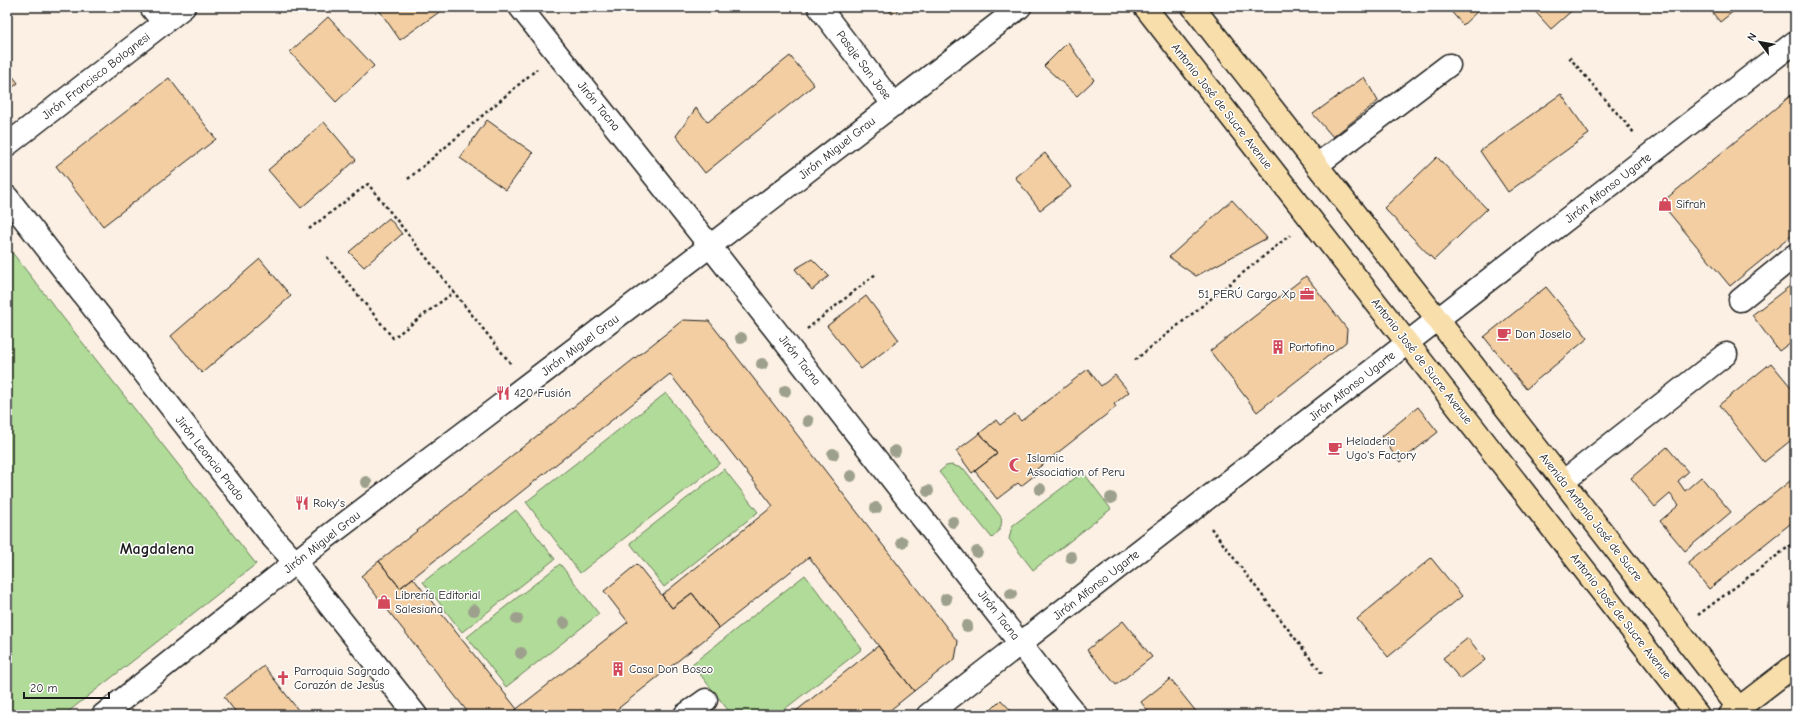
<svg xmlns="http://www.w3.org/2000/svg" width="1802" height="722" viewBox="0 0 1802 722" font-family="'Comic Neue',sans-serif">
<style>
.green{fill:#b1db98;stroke:#667c5a}
.building{fill:#f2cea2;stroke:#1c1c1c}
.lines{fill:none;stroke-linecap:round;stroke-linejoin:round}
.minor-casing{stroke:#1c1c1c;stroke-width:25}
.major-casing{stroke:#1c1c1c;stroke-width:25}
.path{stroke:#1c1c1c;stroke-width:2.5;stroke-dasharray:3 3;stroke-linecap:butt}
.minor{stroke:#fff;stroke-width:22}
.major{stroke:#f8deab;stroke-width:22}
.tree{fill:#9da08d}
.labels{text-anchor:middle;stroke-width:3;stroke-linejoin:round;paint-order:stroke}
.street-label{font-size:12px;fill:#1c1c1c;stroke:#fff}
.poi-label{font-size:12px;fill:#1c1c1c;stroke:#fff;text-anchor:start}
.district-label{font-size:16px;font-weight:bold;fill:#1c1c1c;stroke:#fff}
</style>
<rect width="100%" height="100%" fill="#fbf0e3"/>
<filter id="ink" filterUnits="userSpaceOnUse"><feTurbulence type="fractalNoise" baseFrequency=".025" numOctaves="2"/><feDisplacementMap in="SourceGraphic" scale="8" xChannelSelector="R" yChannelSelector="G"/><feConvolveMatrix kernelMatrix="1 2 1 2 8 2 1 2 1" color-interpolation-filters="sRGB"/></filter>
<g filter="url(#ink)">
<path class="green" d="M7,246L256,564L64,715H7Z
M666,393L720,463L580,573L526,502Z
M952,465L964,469L1001,517C1003,526 999,532 992,538L939,472L946,466Z
M724,469L758,512L664,587L630,543Z
M1083,472L1111,509L1033,570L1009,539L1012,526Z
M516,510L555,559L462,632L423,582Z
M560,564L599,614L506,687L467,637Z
M805,575L862,649L777,715H732L692,664Z"/>
<path class="building" d="M377,7H440L442,10L400,40Z
M887,7H901L892,14Z
M1447,7H1482L1463,25Z
M1531,7H1576L1551,29Z
M1708,7H1739L1720,22Z
M328,17L374,66L336,102L290,52Z
M1068,42L1094,80L1077,96L1044,66Z
M790,56L814,85L705,173L676,136L696,108L708,122Z
M7,69L18,83L7,92Z
M1364,77L1378,101L1333,137L1313,114Z
M169,78L216,139L103,226L56,166Z
M1795,92V233L1730,286L1661,203Z
M1561,94L1589,134L1508,192L1480,151Z
M487,120L533,153L506,190L460,158Z
M324,122L356,160L301,208L268,170Z
M1045,153L1071,187L1040,210L1015,177Z
M1437,157L1487,209L1434,260L1384,208Z
M1232,200L1267,238L1196,276L1169,257Z
M389,218L402,234L364,267L349,252Z
M260,259L291,296L202,373L171,336Z
M812,259L829,276L812,290L795,269Z
M1306,276L1347,329L1346,342L1257,412L1210,351Z
M1795,282V339L1779,351L1752,315Z
M1546,287L1588,338L1526,389L1484,337Z
M866,296L899,340L861,369L827,326Z
M683,320L709,321L958,642L955,659L914,691L809,557L719,628L692,593L672,608L662,595L773,506L670,374L400,588L379,561Z
M1771,363L1795,392V437L1764,462L1719,405Z
M1088,369L1101,386L1115,375L1129,392L1114,404L1116,407L1033,472L1035,475L1021,486L1018,483L997,499L975,471L997,454L980,433L996,420L1000,425L1015,414L1021,421Z
M1418,407L1438,432L1400,462L1381,437Z
M980,433L997,454L972,473L956,451Z
M1667,447L1688,472L1678,481L1685,491L1701,477L1731,512L1685,551L1660,521L1679,505L1670,494L1655,507L1631,478Z
M1795,477V520L1709,589L1688,563Z
M1431,558L1462,596L1388,657L1357,619Z
M379,561L400,588L413,578L517,709L509,715H470L361,576Z
M637,564L672,608L692,593L719,628L610,715H509L628,622L604,591Z
M1123,621L1152,657L1116,685L1087,650Z
M1468,638L1485,660L1460,679L1443,658Z
M878,646L914,691L884,715H791Z
M264,666L302,715H238L224,697Z
M1170,679L1198,714L1196,715H1151L1141,702Z
M1001,700L1015,715H986Z"/>
<g class="lines">
<defs>
<path id="minor" d="M151,7L164,23
M520,7L710,246L1076,715
M819,7L894,105
M7,145L184,7
M1317,165L1449,65
M7,197L273,538L296,563L416,715
M1740,300L1795,255
M1564,481L1726,354
M103,715L323,540L710,246L1020,7
M685,715L706,700
M928,715L1795,42"/>
<path id="major" d="M1145,7L1698,715
M1193,7L1438,320L1744,715
M1730,715L1795,665"/>
</defs>
<use href="#minor" class="minor-casing"/>
<use href="#major" class="major-casing"/>
<path class="path" d="M1569,57L1635,134
M408,179L537,69
M309,229L368,184L511,364
M327,257L393,338L454,292
M807,329L877,273
M1135,360L1290,235
M1211,528L1323,675
M1698,615L1795,542"/>
<use href="#minor" class="minor"/>
<use href="#major" class="major"/>
</g>
<g class="tree">
<circle cx="741" cy="338" r="6"/>
<circle cx="762" cy="364" r="6"/>
<circle cx="785" cy="391" r="6"/>
<circle cx="808" cy="421" r="6"/>
<circle cx="895" cy="451" r="6"/>
<circle cx="833" cy="454" r="6"/>
<circle cx="851" cy="476" r="6"/>
<circle cx="366" cy="482" r="6"/>
<circle cx="1040" cy="489" r="6"/>
<circle cx="928" cy="491" r="6"/>
<circle cx="1111" cy="498" r="6"/>
<circle cx="876" cy="508" r="6"/>
<circle cx="953" cy="522" r="6"/>
<circle cx="902" cy="542" r="6"/>
<circle cx="977" cy="552" r="6"/>
<circle cx="1071" cy="557" r="6"/>
<circle cx="1011" cy="594" r="6"/>
<circle cx="946" cy="599" r="6"/>
<circle cx="474" cy="610" r="6"/>
<circle cx="517" cy="619" r="6"/>
<circle cx="564" cy="623" r="6"/>
<circle cx="967" cy="626" r="6"/>
<circle cx="521" cy="653" r="6"/>
</g>
</g>
<defs>
<symbol id="shop-bare" viewBox="-9 -9 18 18"><path d="M-5-2.5h2.3a2.7 3.5 0 0 1 5.4 0H5L5.5 6h-11ZM-1.5-2.5h3a1.5 2.3 0 0 0-3 0Z" fill="#d1495b" stroke="#fff" stroke-width="2.5" paint-order="stroke"/></symbol>
<symbol id="office-bare" viewBox="-9 -9 18 18"><path d="M-6-3h4V-5.5h4V-3h4V5H-6ZM-1-4.5V-3h2v-1.5ZM-6 0V1H6V0Z" fill="#d1495b" stroke="#fff" stroke-width="2.5" paint-order="stroke"/></symbol>
<symbol id="cafe-bare" viewBox="-9 -9 18 18"><path d="M-5.5-4.5H6V0H3Q3 3.5 0 3.5H-2.5Q-5.5 3.5-5.5 0ZM3-3.2v2h1.7v-2ZM-6 4.5H4V6H-6Z" fill="#d1495b" stroke="#fff" stroke-width="2.5" paint-order="stroke"/></symbol>
<symbol id="building-bare" viewBox="-9 -9 18 18"><path d="M-4-6H4V6H1V3H-1V6H-4ZM-2.5-4.3h1.7v1.8h-1.7ZM.8-4.3h1.7v1.8H.8ZM-2.5-1h1.7V.8h-1.7ZM.8-1h1.7V.8H.8Z" fill="#d1495b" stroke="#fff" stroke-width="2.5" paint-order="stroke"/></symbol>
<symbol id="restaurant-bare" viewBox="-9 -9 18 18"><path d="M-5-6h1v4h1v-4h1v4h1v-4h1v5L-1.5 .5V6h-2V.5L-5-1ZM5-6V6H3V1.5H1.5Q1.5-4 5-6Z" fill="#d1495b" stroke="#fff" stroke-width="2.5" paint-order="stroke"/></symbol>
<symbol id="mosque-bare" viewBox="-9 -9 18 18"><path d="M3.5-4.9A6 6 0 1 0 3.5 4.9A5 5 0 1 1 3.5-4.9Z" fill="#d1495b" stroke="#fff" stroke-width="2.5" paint-order="stroke"/></symbol>
<symbol id="church-bare" viewBox="-9 -9 18 18"><path d="M-1.2-6h2.4v3.5h3.3v2.4h-3.3V6h-2.4V-.1h-3.3v-2.4h3.3Z" fill="#d1495b" stroke="#fff" stroke-width="2.5" paint-order="stroke"/></symbol>
</defs>
<g fill-rule="evenodd">
<use href="#shop-bare" x="1655" y="194" width="20" height="20"/>
<use href="#office-bare" x="1297" y="284" width="20" height="20"/>
<use href="#cafe-bare" x="1494" y="324" width="20" height="20"/>
<use href="#building-bare" x="1268" y="337" width="20" height="20"/>
<use href="#restaurant-bare" x="493" y="383" width="20" height="20"/>
<use href="#cafe-bare" x="1325" y="438" width="20" height="20"/>
<use href="#mosque-bare" x="1006" y="455" width="20" height="20"/>
<use href="#restaurant-bare" x="292" y="493" width="20" height="20"/>
<use href="#shop-bare" x="374" y="592" width="20" height="20"/>
<use href="#building-bare" x="608" y="659" width="20" height="20"/>
<use href="#church-bare" x="273" y="668" width="20" height="20"/>
</g>
<g class="labels">
<g class="street-label">
<text transform="translate(864 65) rotate(53)" y="4">Pasaje San Jose</text>
<text transform="translate(96 76) rotate(-38)" y="4">Jirón Francisco Bolognesi</text>
<text transform="translate(599 106) rotate(51)" y="4">Jirón Tacna</text>
<text transform="translate(1222 106) rotate(52)" y="4">Antonio José de Sucre Avenue</text>
<text transform="translate(837 148) rotate(-38)" y="4">Jirón Miguel Grau</text>
<text transform="translate(1608 188) rotate(-38)" y="4">Jirón Alfonso Ugarte</text>
<text transform="translate(580 345) rotate(-37)" y="4">Jirón Miguel Grau</text>
<text transform="translate(800 360) rotate(52)" y="4">Jirón Tacna</text>
<text transform="translate(1422 361) rotate(52)" y="4">Antonio José de Sucre Avenue</text>
<text transform="translate(1352 386) rotate(-38)" y="4">Jirón Alfonso Ugarte</text>
<text transform="translate(210 458) rotate(52)" y="4">Jirón Leoncio Prado</text>
<text transform="translate(1591 517) rotate(52)" y="4">Avenida Antonio José de Sucre</text>
<text transform="translate(322 542) rotate(-38)" y="4">Jirón Miguel Grau</text>
<text transform="translate(1096 585) rotate(-38)" y="4">Jirón Alfonso Ugarte</text>
<text transform="translate(999 615) rotate(52)" y="4">Jirón Tacna</text>
<text transform="translate(1621 616) rotate(52)" y="4">Antonio José de Sucre Avenue</text>
</g>
<g class="poi-label">
<text x="1676" y="208">Sifrah</text>
<text x="1296" y="298" text-anchor="end">51 PERÚ Cargo Xp</text>
<text x="1515" y="338">Don Joselo</text>
<text x="1289" y="351">Portofino</text>
<text x="514" y="397">420 Fusión</text>
<text x="1346" y="445">Heladeria<tspan x="1346" dy="14">Ugo's Factory</tspan></text>
<text x="1027" y="462">Islamic<tspan x="1027" dy="14">Association of Peru</tspan></text>
<text x="313" y="507">Roky's</text>
<text x="395" y="599">Librería Editorial<tspan x="395" dy="14">Salesiana</tspan></text>
<text x="629" y="673">Casa Don Bosco</text>
<text x="294" y="675">Parroquia Sagrado<tspan x="294" dy="14">Corazón de Jesús</tspan></text>
</g>
<g class="district-label">
<text x="157" y="554">Magdalena</text>
</g>
</g>
<rect width="1802" height="722" fill="none" stroke="#fff" stroke-width="24"/>
<rect x="12" y="12" width="1778" height="698" fill="none" stroke="#1c1c1c" stroke-width="1.5" filter="url(#ink)"/>
<g transform="translate(1760 42) rotate(302)" stroke="#ffffff" stroke-width="3" paint-order="stroke">
<path d="M0-3L7 15L0 10L-7 15Z" fill="#1c1c1c"/>
<text y="-6" font-size="11" font-weight="bold" text-anchor="middle" fill="#1c1c1c">N</text>
</g>
<path d="M24 692v6h85v-6" fill="none" stroke="#1c1c1c" stroke-width="2"/>
<text x="30" y="692" font-size="12" fill="#1c1c1c" stroke="#ffffff" stroke-width="3" paint-order="stroke">20 m</text>
</svg>
